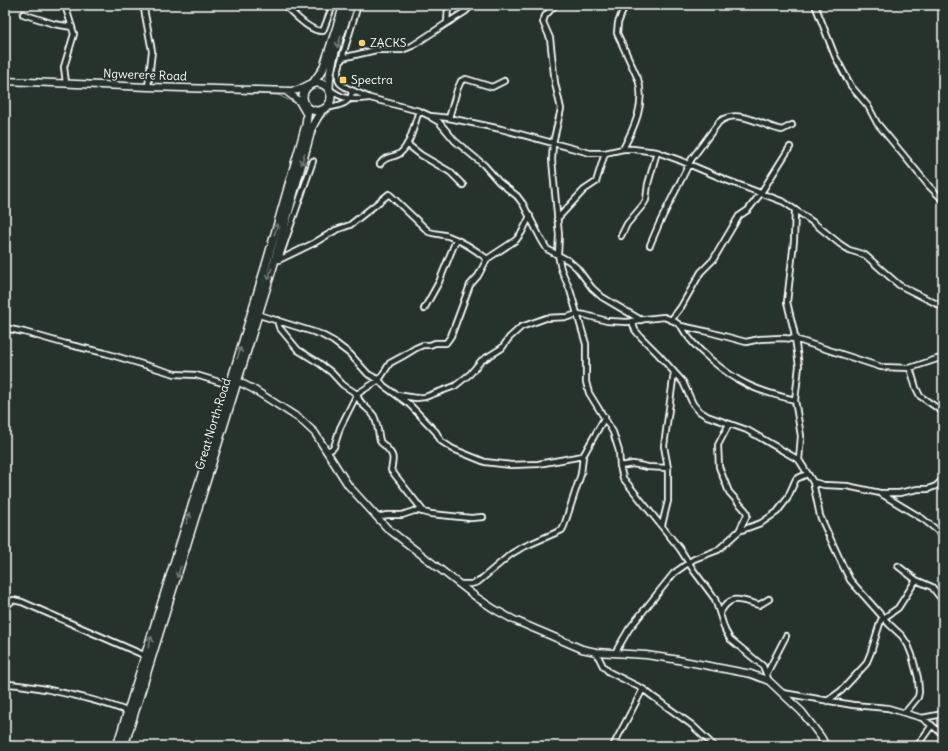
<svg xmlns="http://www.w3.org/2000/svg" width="948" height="751" viewBox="0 0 948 751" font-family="Delius,sans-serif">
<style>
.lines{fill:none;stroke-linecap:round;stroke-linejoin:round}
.stream{stroke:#a4a9a7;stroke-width:1}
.street-casing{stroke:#fff;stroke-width:8}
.secondary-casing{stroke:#fff;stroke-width:9}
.primary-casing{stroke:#fff;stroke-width:10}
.street{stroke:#26332d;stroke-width:4.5}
.secondary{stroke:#26332d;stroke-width:6}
.primary{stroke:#26332d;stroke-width:7}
.oneway{stroke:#727a76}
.poi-dot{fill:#ffd166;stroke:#26332d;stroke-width:1.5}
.labels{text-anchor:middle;stroke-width:3.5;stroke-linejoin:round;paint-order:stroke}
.poi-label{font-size:12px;fill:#fff;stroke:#26332d;text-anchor:start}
.street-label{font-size:12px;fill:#fff;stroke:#26332d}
</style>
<rect width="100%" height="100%" fill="#26332d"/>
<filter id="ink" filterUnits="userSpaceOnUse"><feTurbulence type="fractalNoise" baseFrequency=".025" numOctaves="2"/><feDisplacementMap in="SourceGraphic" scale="8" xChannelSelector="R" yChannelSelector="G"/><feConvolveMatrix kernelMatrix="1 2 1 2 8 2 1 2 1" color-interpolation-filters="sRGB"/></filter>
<g filter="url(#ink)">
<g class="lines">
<path class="stream" d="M207,92L278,95L297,104
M302,112L304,118
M319,122C327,111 343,104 357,102
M283,188L303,123
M298,191L305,172L311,146"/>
<defs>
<path id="street" d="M65,5L74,34L64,67L66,83
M141,5L144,9L152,51L148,87
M284,5C294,14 310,32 323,31L333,5
M555,5L545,16L543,22L550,38L555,83L561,109L553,143L552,160L559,235L558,255L561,269L570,290L586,344V382L589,393L613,432L619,451L620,466L623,478L680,549L694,571L715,599L725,630L730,639L763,666L769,681
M815,5L835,56L851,86L868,106L877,123L929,186L943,200
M23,14L54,24L72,27
M447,23L466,11L472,5
M342,58L376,50H402L412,46L447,23L448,5
M329,89C344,100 351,100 369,98
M349,89L370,98L419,111L430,116L449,118L501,129L590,153H605L623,149H633L657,152L679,160L726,180L784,202L814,223L840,244L849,250L865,255L899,285L943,307
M327,108C337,105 350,105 352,92C344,83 337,89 338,71L358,5
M432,118L439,122L455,141L484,165L499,182L517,196L523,204L541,239L547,249L569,261L577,268L592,288L602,297L641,320
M449,118L457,90L461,81L466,79L492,87L504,81
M407,144L421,155L450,172L463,185
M623,149C634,128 646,103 638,79L617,33L618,23L625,5
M380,164C385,156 392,158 399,154C411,145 414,124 419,111
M795,210L794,241L787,302L794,331L799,366L795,400L801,436L799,460L813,482L820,516L842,564L850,580L889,624L902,636L908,645L912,655L918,678L919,692L918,697L905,713
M557,219L584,190L596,182L605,153
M621,236L627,224L643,205L646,200L648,184L657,152
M650,245L659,224L691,160L719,122C738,107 762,126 782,130L792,125
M274,259L279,260L314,243L336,230L350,225L389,194L429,232C435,234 441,234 448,236C462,241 476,250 487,259
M279,259L313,161
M424,309L439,282L456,240
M256,314L320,334L333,341L350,354L368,374L379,380L384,386L409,404L436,432L441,441L453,449L485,462L511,465L538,464L583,456
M277,320L279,327L298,350L319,363L331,372L343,385L357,394C360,406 368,407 374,416C378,424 378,433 380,441C381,443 382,444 384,445C394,455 394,457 391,470L424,512
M671,320L681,307L701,272L713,260L739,216L748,210L761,193L790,147
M632,321L635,330L640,336L658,354L683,382L693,404L699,411L707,416L747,430L799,460
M681,326C688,339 698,349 710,359C739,384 757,391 795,400
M5,328L24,332L66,344L105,353L175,374L196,375L229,385
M910,368L916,388L920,396L943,412
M397,395L416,398L425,397L455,386L470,374L481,361L502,348L509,338L521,327L546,318L568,317L577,314L585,315L607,321L627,322L645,319L664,317L674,321L681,326L709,332L746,342L760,339L782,338L795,339L881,367L910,368L937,359L943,358
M729,424L718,445L719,467L729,492L746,511L747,515L739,531
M326,451L332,449L334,447L340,428L357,394L379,380L390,363L403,356L416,348L423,345H430L435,343H446L451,336L470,285L478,276L487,259L516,240L522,232L530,216
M620,466L633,464L648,467L668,468
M813,482L824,485L847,486L880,493L923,519L943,535
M882,493H899L918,489H928L936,486L943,479
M377,517L387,515H402L414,511H419L431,514L471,518L483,517
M662,525L668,501V468L664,446L674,372
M898,566L916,580L932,587L943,601
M459,584H471L478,582L511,554L521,548L562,530L564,526L581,474L583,456L605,417
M5,607L13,600L22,602L146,656
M720,613C731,593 740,600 759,605L769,599
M596,652L603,666L609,672L643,689L652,696L692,725L714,746
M615,653L629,629L674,573L694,559L718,550L739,531L761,523L777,512L787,499L796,479L807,474
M767,673L786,636
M5,684C18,684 32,687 45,689C73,695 102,701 129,712
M783,693L853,705L888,708L922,718L943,714
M827,701L841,691L866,664L871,652L881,620L898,608L916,580
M922,718L943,734
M613,746L643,689
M917,746L932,725"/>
<path id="secondary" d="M5,81L148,87L291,91L298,90L310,84
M286,91L299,101L307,115
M233,379L253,389L300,419L315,433L348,485L387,528L476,597L494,609L514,620L582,649L596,652L646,655L673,659L751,674L769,681L802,712L821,737L826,746"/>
<path id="primary" d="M303 97a14 14 0 1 1 28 0a14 14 0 1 1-28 0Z
M313,83L323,69L344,5
M329,89C329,60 342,32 351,5
M117,746L232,378L268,258L306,125L308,108
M124,746L275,260L312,127L317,118L322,110"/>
</defs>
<use href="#street" class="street-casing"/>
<use href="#secondary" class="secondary-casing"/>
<use href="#primary" class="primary-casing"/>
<use href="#street" class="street"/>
<use href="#secondary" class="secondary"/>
<use href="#primary" class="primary"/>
</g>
<defs><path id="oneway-shaft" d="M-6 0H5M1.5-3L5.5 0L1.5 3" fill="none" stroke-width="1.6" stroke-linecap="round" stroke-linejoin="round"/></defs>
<g class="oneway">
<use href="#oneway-shaft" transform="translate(339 42) rotate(107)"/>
<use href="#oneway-shaft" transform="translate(303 159) rotate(106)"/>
<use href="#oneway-shaft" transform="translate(276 229) rotate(-74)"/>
<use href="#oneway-shaft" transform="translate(270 274) rotate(107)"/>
<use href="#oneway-shaft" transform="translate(239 353) rotate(-73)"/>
<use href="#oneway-shaft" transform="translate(188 518) rotate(-73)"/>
<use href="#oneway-shaft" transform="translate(179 572) rotate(107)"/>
<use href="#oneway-shaft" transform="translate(150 642) rotate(-73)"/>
</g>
</g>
<g class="poi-dot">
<circle cx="362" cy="43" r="4"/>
<rect x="339" y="76" width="8" height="8" rx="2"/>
</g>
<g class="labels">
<g class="poi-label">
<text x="370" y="47">ZACKS</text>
<text x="351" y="84">Spectra</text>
</g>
<g class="street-label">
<text transform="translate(145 75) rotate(2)" y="4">Ngwerere Road</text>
<text transform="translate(213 424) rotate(-73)" y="4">Great North Road</text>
</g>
</g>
<rect width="948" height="751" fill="none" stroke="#26332d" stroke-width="20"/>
<rect x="10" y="10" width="928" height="731" fill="none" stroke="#fff" stroke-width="1.5" filter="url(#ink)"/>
</svg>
